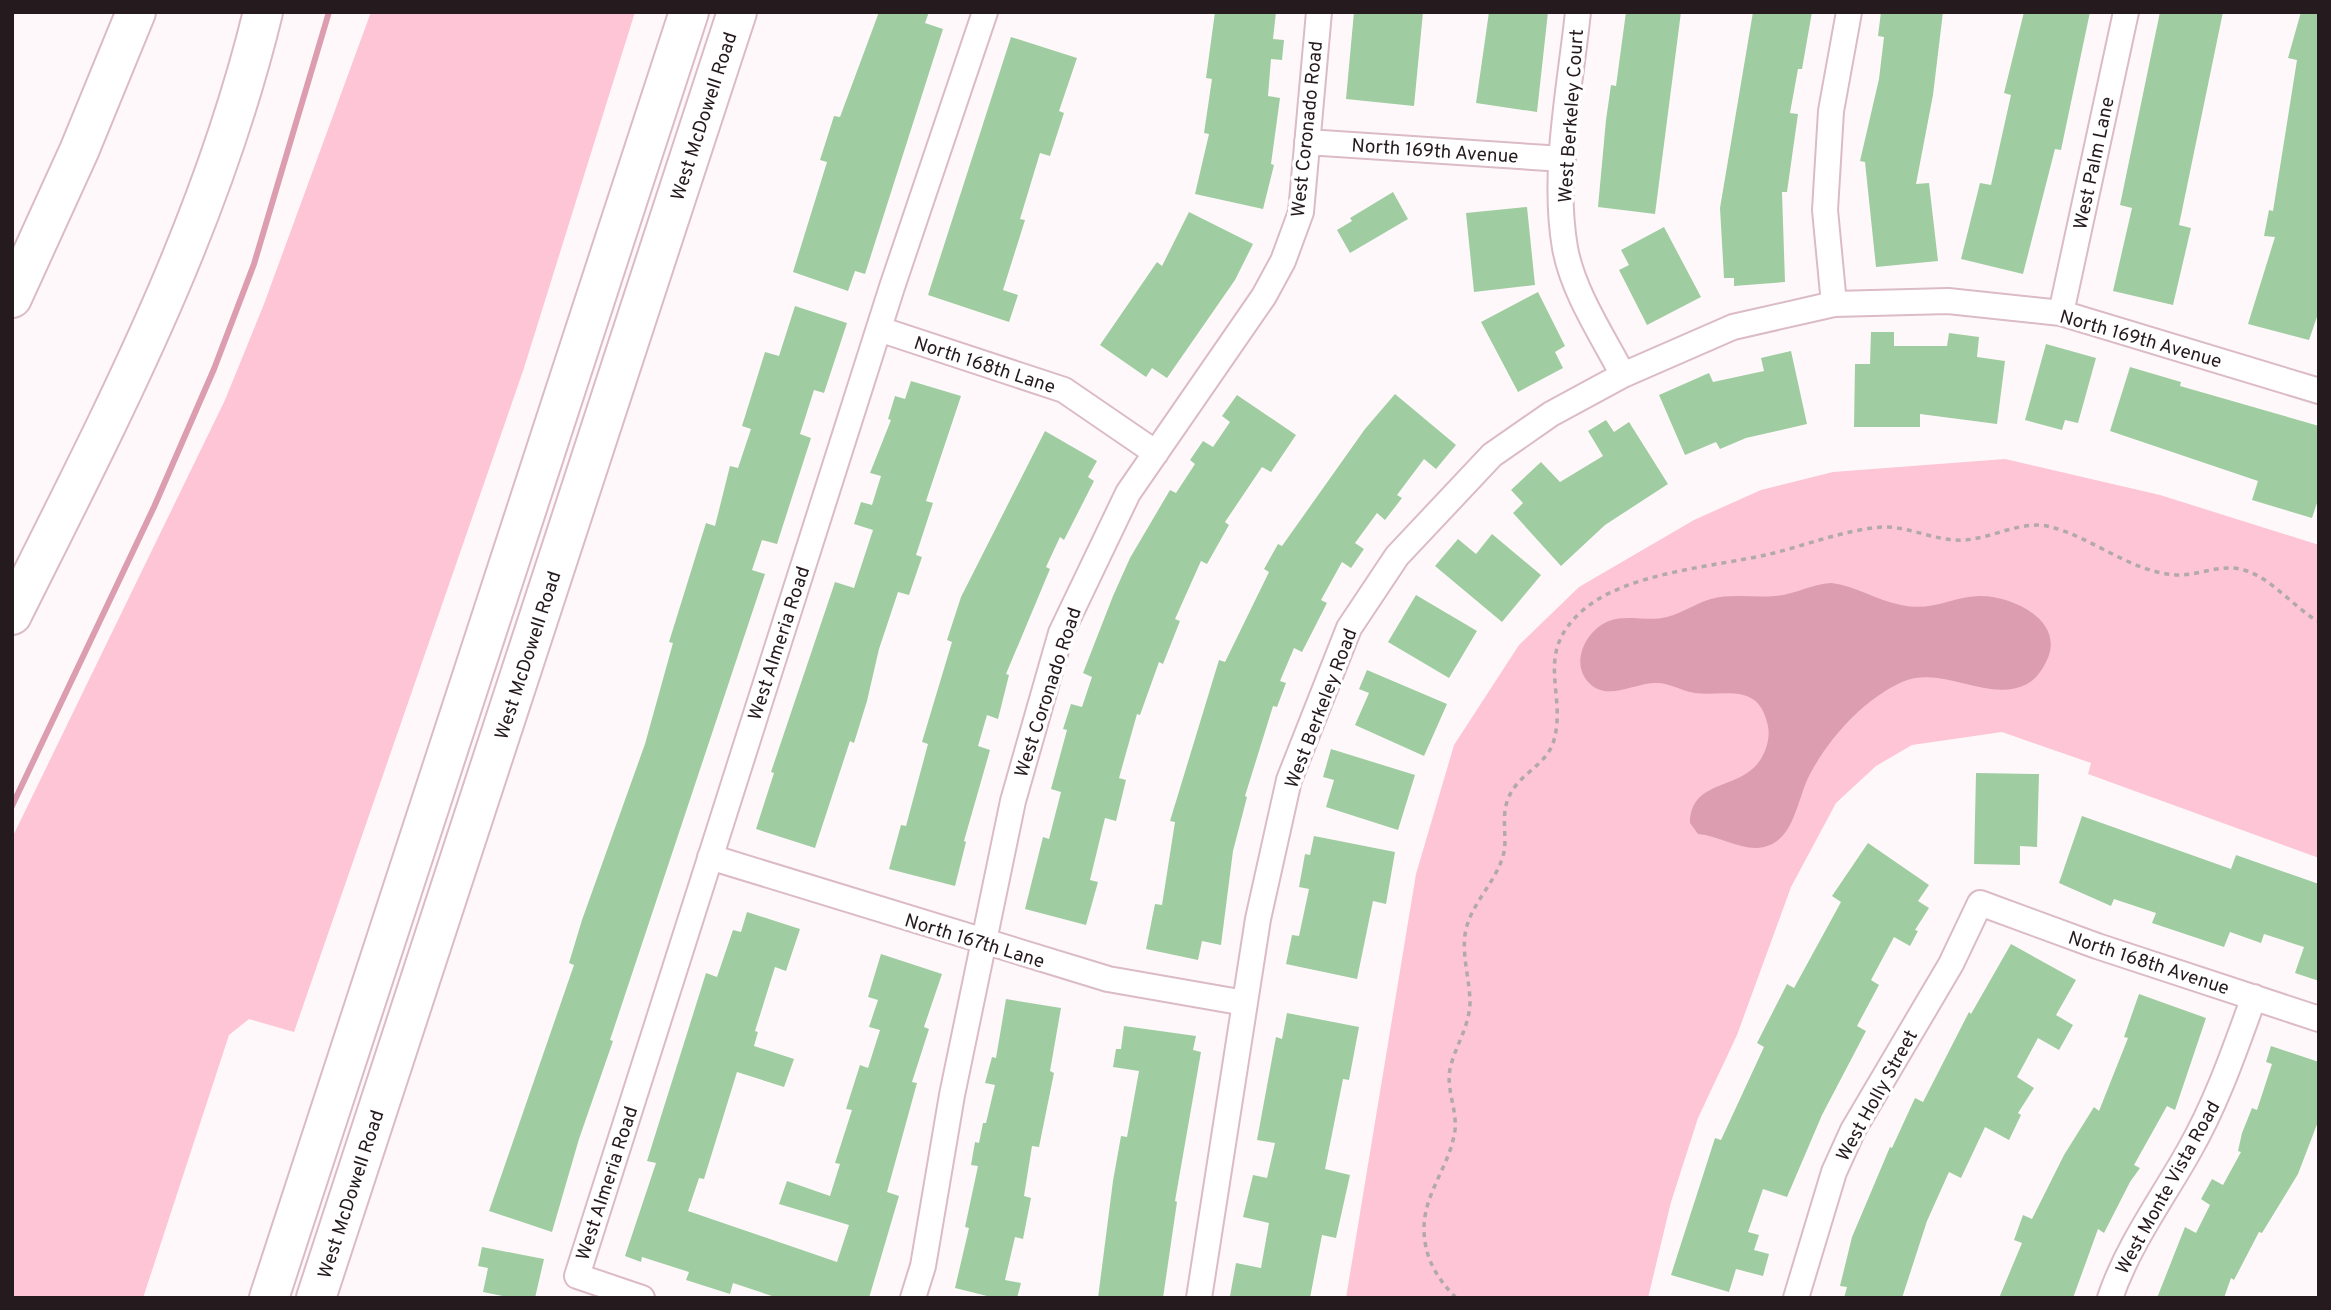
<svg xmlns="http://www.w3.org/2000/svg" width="2331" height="1310" viewBox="0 0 2331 1310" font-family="Overpass,sans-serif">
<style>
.green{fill:#fdc5d5}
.water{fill:#db9daf}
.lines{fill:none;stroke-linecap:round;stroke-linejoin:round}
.stream{stroke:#db9daf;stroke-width:6}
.building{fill:#9fcda1}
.minor-casing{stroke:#dbbbc4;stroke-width:28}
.primary-casing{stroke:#dbbbc4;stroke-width:42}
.motorway-casing{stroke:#dbbbc4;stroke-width:42}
.path{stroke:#b1a9ab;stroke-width:3.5;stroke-dasharray:5 5;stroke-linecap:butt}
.minor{stroke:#fff;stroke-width:24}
.primary{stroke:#fff;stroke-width:38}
.motorway{stroke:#fff;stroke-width:38}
.labels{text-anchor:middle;stroke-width:7;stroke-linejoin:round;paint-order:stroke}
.street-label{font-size:19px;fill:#251a1d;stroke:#fff}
</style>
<rect width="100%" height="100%" fill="#fff8fa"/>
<path class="green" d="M371,12H635L524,368L294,1032L249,1019L229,1035L143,1298H12V838L225,400L264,304Z
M2005,459L2160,495L2319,545V858L2088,774L2091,763L2002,732L1912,745L1876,766L1836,803L1791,887L1737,1035L1698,1118L1671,1202L1648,1298H1346L1416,874L1454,745L1519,645L1579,587L1694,520L1761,490L1833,472Z"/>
<path class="water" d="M1831,583C1856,586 1876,600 1901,605C1932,612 1951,597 1979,596C2009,595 2061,618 2049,655C2045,666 2037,679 2027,684C1988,704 1943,664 1902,682C1863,700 1830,737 1810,774C1797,798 1795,840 1764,847C1743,852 1721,836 1698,834L1690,823C1691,777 1743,792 1762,757C1767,748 1770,737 1768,726C1759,681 1724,697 1695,693C1681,691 1669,682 1654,683C1631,684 1603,704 1585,678C1572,658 1588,629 1609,621C1627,614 1648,622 1667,617C1683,613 1696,603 1711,599C1732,593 1753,598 1775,596C1794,595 1811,584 1831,583Z"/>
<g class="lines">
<path class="stream" d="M12,806L154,507L214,369L254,264L329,12"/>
</g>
<path class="building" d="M879,12H929L925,23L943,29L865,274L855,271L848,291L793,272L827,162L820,160L834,116L840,117Z
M1215,12H1276L1273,39L1284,40L1282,60L1271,59L1268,96L1280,98L1271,164L1274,165L1263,209L1195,194L1209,134L1204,133L1212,79L1206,78Z
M1354,12H1423L1414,106L1346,99Z
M1489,12H1548L1537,112L1476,103Z
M1626,12H1681L1655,214L1598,207L1606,120L1611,85L1616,86Z
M1753,12H1812L1802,69H1798L1790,113L1798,114L1787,192H1782L1785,282L1734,286V278H1724L1720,208Z
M1881,12H1943L1933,95L1916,184L1929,183L1938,261L1876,267L1865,162L1860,161L1879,79L1884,37L1878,36Z
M2024,12H2090L2061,150L2055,149L2023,274L1961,259L1980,183L1991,185L2011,95L2004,93Z
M2160,12H2223L2179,225L2191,228L2173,305L2113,291L2132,208L2120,205Z
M2301,12H2319V311L2309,340L2248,324L2275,237L2264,236L2269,210L2273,211L2297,60L2288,58Z
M1011,37L1077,58L1059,111L1064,113L1050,156L1040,153L1020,219L1025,220L1003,290L1018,295L1009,322L928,295Z
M1393,192L1408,219L1350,253L1337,230L1352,221L1350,218Z
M1527,207L1535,285L1474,292L1466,213Z
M1189,212L1253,244L1235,280L1167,378L1152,368L1146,377L1100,345L1157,262L1162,266Z
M1664,227L1701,297L1647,325L1619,270L1629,265L1621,250Z
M1538,292L1565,346L1555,352L1563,368L1518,392L1481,322Z
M795,306L847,323L824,393L814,390L800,434L811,438L777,544L762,540L752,570L765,574L610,1040L613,1041L579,1139L552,1232L489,1211L574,965L569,963L582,920L645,744L673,643L669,642L706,523L715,526L730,466L738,468L751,429L742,426L765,352L779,356Z
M1871,332H1894V346H1947L1949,333L1979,337L1977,357L2005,361L1997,424L1920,414V427H1854L1855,364H1870Z
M2046,344L2096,358L2078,423L2065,420L2062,430L2025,420Z
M1791,351L1807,424L1746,438L1720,449L1716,442L1685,455L1659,395L1709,373L1713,382L1764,371L1761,358Z
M2130,367L2181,382L2180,386L2319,426V497L2312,518L2252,500L2258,481L2110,431Z
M911,381L961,396L926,501L933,503L916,555L922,557L909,595L898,592L879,649L867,701L854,743L850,741L815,848L756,829L774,773L771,772L835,582L854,588L873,530L854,524L861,502L872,505L881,476L870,473L891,420L888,419L895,396L905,399Z
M1395,394L1456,445L1436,469L1424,459L1397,495L1402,498L1385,520L1377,513L1355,543L1364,549L1351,568L1342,562L1321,600L1327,603L1302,652L1294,648L1280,681L1286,683L1277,707L1273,706L1245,796L1247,797L1233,851L1221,945L1202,941L1198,960L1146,949L1155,904L1162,905L1175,822L1170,821L1219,660L1225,662L1269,572L1264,569L1278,544L1282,546L1365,429Z
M1237,395L1296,435L1271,472L1262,467L1225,522L1229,525L1207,564L1201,561L1175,619L1180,621L1163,664L1159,662L1140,715L1137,714L1119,778L1126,780L1116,821L1105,818L1090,880L1098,882L1086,925L1025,909L1043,837L1049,839L1061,792L1051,789L1067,730L1063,729L1071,704L1082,707L1092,677L1083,673L1113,596L1130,558L1170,490L1176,493L1195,464L1190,460L1203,441L1213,447L1230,422L1222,416Z
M1606,420L1614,432L1629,422L1668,484L1605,525L1561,566L1513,513L1523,503L1511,490L1541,462L1560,482L1603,456L1588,431Z
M1045,431L1097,461L1088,477L1094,481L1064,540L1060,537L1046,567L1050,569L1006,674L1009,675L998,719L987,715L978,746L990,750L964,841L966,842L955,886L889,869L901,825L906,826L928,744L922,742L952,642L947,640L961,597Z
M1492,534L1541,575L1502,622L1435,566L1458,539L1476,554Z
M1416,595L1477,631L1449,678L1388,642Z
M1367,670L1447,704L1424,756L1355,725L1369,693L1359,689Z
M1331,749L1415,775L1398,830L1326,807L1334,780L1323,777Z
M1976,773L2039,774L2037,847L2020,846V865L1974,864Z
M2082,816L2231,869L2236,855L2319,884V981L2295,973L2304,947L2264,934L2261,943L2230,932L2224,947L2152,923L2156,913L2114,899L2111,906L2059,883Z
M1314,836L1395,852L1386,904L1373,901L1357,979L1286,964L1292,935L1299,936L1309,889L1299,887L1305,854L1310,855Z
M1868,843L1929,885L1918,901L1929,908L1915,930L1918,931L1910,946L1894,937L1871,980L1879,985L1857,1026L1866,1031L1822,1115L1787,1197L1763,1189L1748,1232L1759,1235L1754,1250L1769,1254L1763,1276L1736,1269L1729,1292L1671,1275L1715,1138L1721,1140L1764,1047L1757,1043L1787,984L1794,988L1841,902L1832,896Z
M747,912L800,929L786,971L775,967L755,1031L758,1032L754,1046L794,1059L784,1087L737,1072L704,1179L699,1178L688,1211L837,1262L849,1225L779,1204L787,1181L830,1196L840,1164L835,1163L852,1110L846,1109L860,1065L868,1068L880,1030L869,1027L878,1000L868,997L881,954L942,974L924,1027L929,1029L912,1082L917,1083L887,1192L899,1196L869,1298H778L733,1283L730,1294L686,1280L689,1272L642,1257L641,1262L625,1256L656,1163L647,1161L706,973L717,977L733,930L741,932Z
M2011,944L2076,980L2056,1015L2073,1025L2059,1050L2038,1038L2017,1077L2034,1088L2018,1113L2021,1115L2009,1140L1985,1127L1961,1178L1949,1172L1927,1221L1902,1298H1844L1847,1287L1840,1286L1852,1237L1890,1147L1892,1148L1915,1098L1923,1102L1969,1012L1971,1014Z
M2139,994L2206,1018L2175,1110L2167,1106L2134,1165L2140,1168L2130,1182L2104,1233L2098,1229L2073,1298H1999L2022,1243L2014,1240L2023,1215L2032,1219L2064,1155L2094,1107L2099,1111L2128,1038L2124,1037Z
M1006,999L1061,1008L1050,1071L1054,1073L1039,1147L1032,1146L1024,1196L1031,1198L1023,1239L1015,1237L1005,1280L1021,1283L1017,1298H995L955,1288L969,1228L965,1227L978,1166L971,1165L975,1142L979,1143L983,1123H986L995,1085L985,1083L992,1057L996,1058Z
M1287,1013L1359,1027L1349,1080L1343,1079L1325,1169L1350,1175L1336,1238L1322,1235L1310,1298H1242L1230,1296L1236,1263L1261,1268L1269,1223L1243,1217L1253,1175L1267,1178L1275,1143L1257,1140L1276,1037L1282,1039Z
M1124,1026L1196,1036L1193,1050L1201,1052L1175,1201L1177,1202L1163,1298H1098L1113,1181L1121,1136L1127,1137L1139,1071L1113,1067L1116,1049H1121Z
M2271,1046L2319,1062V1119L2298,1174L2262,1233L2259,1232L2234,1280L2231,1278L2224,1298H2157L2185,1227L2196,1233L2210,1205L2201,1199L2212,1179L2223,1185L2241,1152L2238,1151L2242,1133L2252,1108L2257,1110L2272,1064L2266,1062Z
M482,1247L544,1259L535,1298H512L483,1292L488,1268L478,1266Z"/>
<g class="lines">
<defs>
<path id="minor" d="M1578,12C1570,88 1552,172 1565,248C1573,292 1602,335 1623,375
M1307,142L1563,159
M1834,304L1825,210L1831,111L1849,12
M2061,313L2126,12
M879,329L1064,390L1156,453
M710,857L1108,979L1245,1003
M642,1298L577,1276L892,287L985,12
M913,1298L923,1266L952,1095L1013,801L1061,633L1128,493L1264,296L1283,261L1301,212L1319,12
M1199,1298L1258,919L1289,780L1349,628L1397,556L1492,455L1551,414L1623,375L1733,327L1834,304L1948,301L2061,313L2319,391
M1796,1298L1834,1172L1853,1130L1951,964L1980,903L2097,946L2319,1019
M2110,1298C2128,1245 2162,1199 2189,1151C2217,1102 2235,1049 2254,997"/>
<path id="primary" d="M12,615C111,416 210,230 263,12
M269,1298L689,12
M316,1298L737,12"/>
<path id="motorway" d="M12,298L79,151L136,12"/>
</defs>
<use href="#minor" class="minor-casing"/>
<use href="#primary" class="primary-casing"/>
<use href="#motorway" class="motorway-casing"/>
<path class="path" d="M1456,1298C1437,1278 1425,1259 1424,1231C1423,1193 1450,1167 1455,1130C1457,1109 1446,1089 1450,1069C1455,1046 1469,1028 1470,1003C1470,981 1462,957 1465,935C1469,904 1497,883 1504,852C1507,835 1501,817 1508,799C1517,774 1547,766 1554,740C1567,693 1533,654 1582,611C1626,572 1714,567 1770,554C1807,545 1844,530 1882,527C1910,526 1936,542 1965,540C1992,538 2020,521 2047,526C2091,536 2130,572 2176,575C2199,576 2221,563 2244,570C2273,579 2293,607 2319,622"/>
<use href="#minor" class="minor"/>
<use href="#primary" class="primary"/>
<use href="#motorway" class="motorway"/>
</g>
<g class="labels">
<g class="street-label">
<text transform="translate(703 116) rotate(-72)" y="7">West McDowell Road</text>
<text transform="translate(1570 116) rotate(-86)" y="7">West Berkeley Court</text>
<text transform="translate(1306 129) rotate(-84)" y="7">West Coronado Road</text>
<text transform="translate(1435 150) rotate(4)" y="7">North 169th Avenue</text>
<text transform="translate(2093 163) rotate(-78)" y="7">West Palm Lane</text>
<text transform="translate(2141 338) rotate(16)" y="7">North 169th Avenue</text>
<text transform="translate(985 364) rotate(18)" y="7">North 168th Lane</text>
<text transform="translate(778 643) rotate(-72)" y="7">West Almeria Road</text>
<text transform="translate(527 655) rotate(-72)" y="7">West McDowell Road</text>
<text transform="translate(1047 692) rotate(-72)" y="7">West Coronado Road</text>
<text transform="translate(1320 708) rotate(-69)" y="7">West Berkeley Road</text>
<text transform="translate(975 940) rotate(17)" y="7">North 167th Lane</text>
<text transform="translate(2149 962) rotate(18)" y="7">North 168th Avenue</text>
<text transform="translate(1876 1095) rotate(-61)" y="7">West Holly Street</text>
<text transform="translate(606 1183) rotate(-72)" y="7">West Almeria Road</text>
<text transform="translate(2167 1187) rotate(-61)" y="7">West Monte Vista Road</text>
<text transform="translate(350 1194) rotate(-72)" y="7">West McDowell Road</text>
</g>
</g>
<rect width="2331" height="1310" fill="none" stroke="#251a1d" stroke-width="28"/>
</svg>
